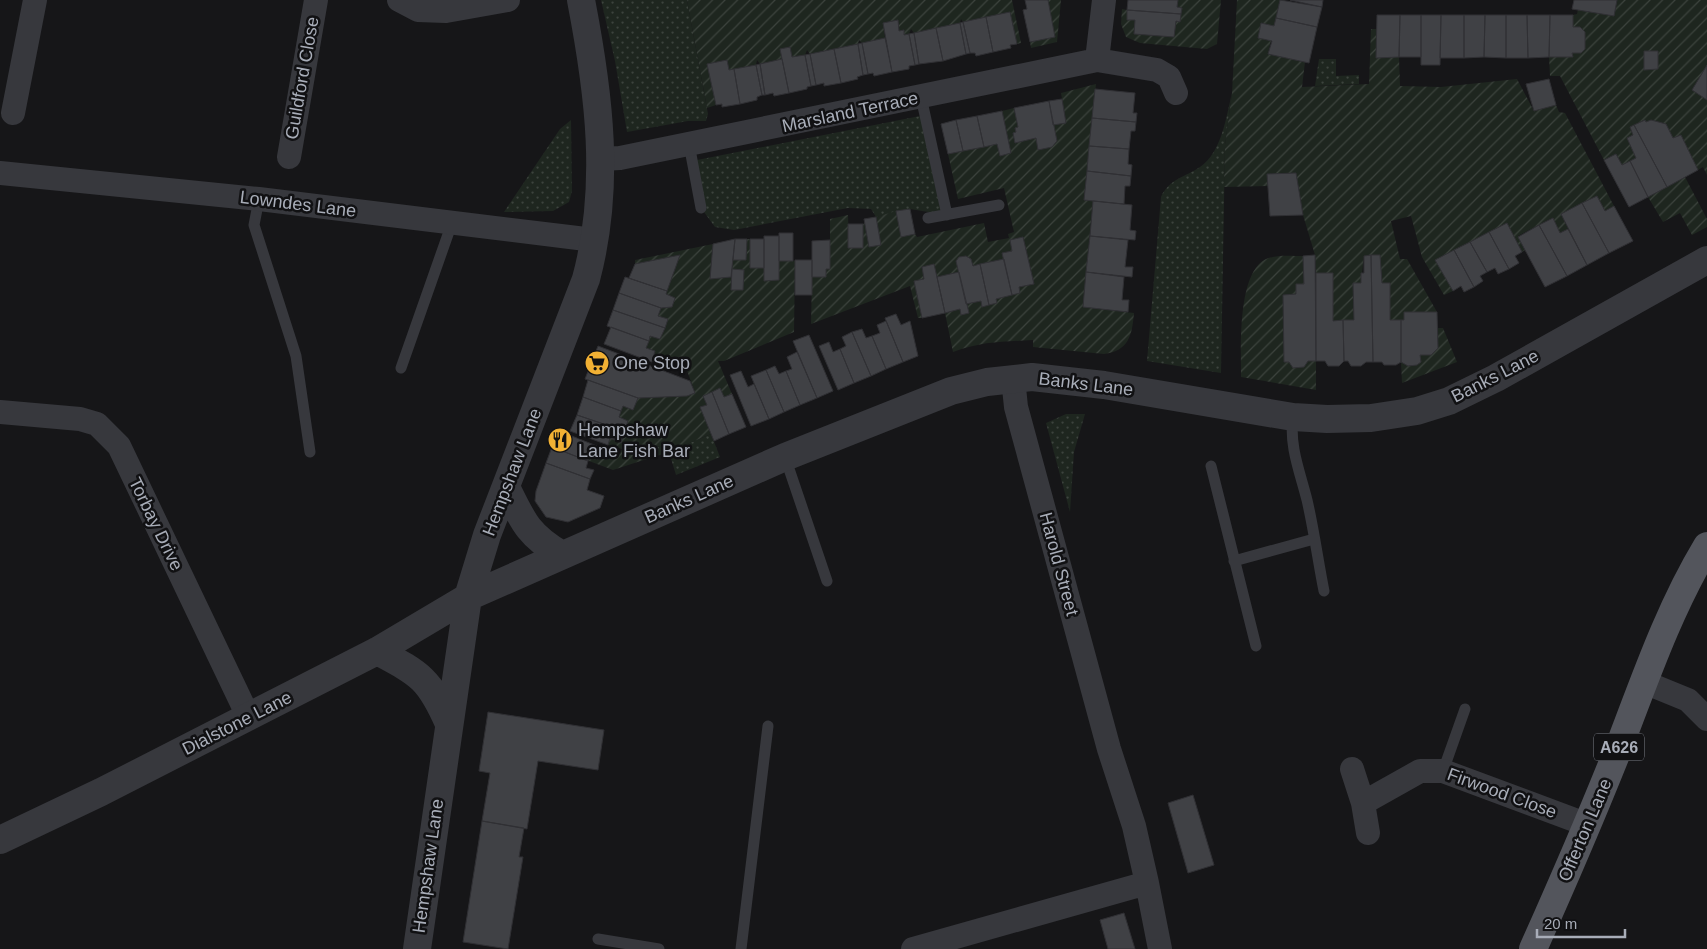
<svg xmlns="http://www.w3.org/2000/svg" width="1707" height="949" viewBox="0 0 1707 949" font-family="Helvetica,sans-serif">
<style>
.grass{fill:url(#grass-dots)}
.garden{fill:url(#garden-furrows);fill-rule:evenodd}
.building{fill:#404145;stroke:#303034}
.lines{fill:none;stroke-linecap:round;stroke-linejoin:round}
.service{stroke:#37383d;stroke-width:11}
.minor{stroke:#37383d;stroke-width:24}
.tertiary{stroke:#37383d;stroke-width:28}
.primary{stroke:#53555c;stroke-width:28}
.labels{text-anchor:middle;stroke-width:5;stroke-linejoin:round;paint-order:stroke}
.shield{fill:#111113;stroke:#7b7e86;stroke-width:1}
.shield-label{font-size:16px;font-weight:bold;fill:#a8adb8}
.street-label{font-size:18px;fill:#a8adb8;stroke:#111113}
.poi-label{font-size:18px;fill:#a8adb8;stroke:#111113;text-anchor:start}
</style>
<defs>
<pattern id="grass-dots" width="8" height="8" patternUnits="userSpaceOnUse" patternTransform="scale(1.25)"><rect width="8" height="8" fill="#1e261f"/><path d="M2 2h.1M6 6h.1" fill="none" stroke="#3c433d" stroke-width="1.8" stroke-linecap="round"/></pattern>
<pattern id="garden-furrows" width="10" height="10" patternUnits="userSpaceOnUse" patternTransform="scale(1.25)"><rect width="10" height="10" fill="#1e261f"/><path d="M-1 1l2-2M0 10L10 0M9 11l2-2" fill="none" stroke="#3c433d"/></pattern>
</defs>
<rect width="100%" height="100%" fill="#161618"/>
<path class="grass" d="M601,0H687L708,114L706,121H688L627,132L615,61Z
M1319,59H1336V76L1359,75V84L1315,86Z
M1232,93L1225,145L1221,373L1147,361L1161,197C1169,179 1185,177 1200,167C1222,152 1226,117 1232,93Z
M925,115L947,215L910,209L876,217L871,209L848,208L734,230L715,227L701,208L692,161Z
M571,120L572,191L569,202L553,211L504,212L560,129Z
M1066,414H1085L1074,452L1070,512L1046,423Z
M711,434L720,457L676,475L669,452L657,456L655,447L687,444Z"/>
<path class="garden" d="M687,0H1012L1021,43L1017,44L1010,12L963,22L961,19L960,23L914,33L911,29L909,34L904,35V30L899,31L898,20L883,23L885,38L862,43L859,40L858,44L810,54L807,50L805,55L792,57L790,47L781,49L782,59L760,64L757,60L756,65L729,70L727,60L708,64L716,105L707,108Z
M1048,0H1061L1057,42L1031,48L1030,42Z
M1178,0H1221L1217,44L1207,49L1140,43L1126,37L1121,24L1122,9L1127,10V20H1135L1134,34L1174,37L1176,21H1180L1182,8L1177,7Z
M1237,0H1280L1268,54L1305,62L1302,87L1369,84L1371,29H1377L1376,57H1399L1400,86L1441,87L1517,79L1534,111L1556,105L1559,112L1565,113L1614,206L1605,211L1597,196L1561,214L1568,229L1560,233L1552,218L1518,236L1525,250L1522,252L1507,223L1436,260L1453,291L1444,295L1422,257L1411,216L1391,221L1400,259H1407L1437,312H1404V320H1390V283H1382V273L1371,255L1364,256L1361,283L1353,284L1354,320L1333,321V273H1316L1315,255L1303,215L1296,173L1267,174L1268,186L1224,187L1225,145L1232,93Z
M1617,0H1707V65L1692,90L1707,100V175L1703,167L1698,170L1681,135L1673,138L1666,124L1652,120L1646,122L1644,120L1630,127L1633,135L1627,138L1636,158L1622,165L1616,154L1604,160L1560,76H1550L1549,57H1572V53H1581L1585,49V32L1580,27H1573V15L1577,14L1578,10L1614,16ZM1644,51H1658V69H1644Z
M1096,84L1084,199L1093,201L1083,307L1134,313C1132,335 1129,351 1104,354L1033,347V340C1001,342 984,341 953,352L945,313L960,309L961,315L966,304L981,301L982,307L996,303V299L1019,287L1034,284L1023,237L1010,240L1012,251L1002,253L1004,259L973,266L971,259L966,256L959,257V272L937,277L934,264L922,267L924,279L914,282L922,318H918L910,286L811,324L812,277H826V269H830V219L848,215L849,248H863V224L865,223L869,247L881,245L876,217L896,211L901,236L915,234L917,237L984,223L988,242L1009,238L1008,234L1014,232L1004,188L958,199L948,154L997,144L1000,156L1011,153L1002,111L1014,108L1018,127L1015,142L1036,138L1038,150L1052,147L1057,141L1053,125L1066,122L1061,93Z
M1685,177L1707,219V227L1692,235L1680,213L1663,222L1648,197Z
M747,239H750V267L764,268V281L779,280V261H795L794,332L724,361H718L732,394L724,397L703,396L707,405L701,407L711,434L687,444L655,447L656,456L613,470L589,461L590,456L598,459L602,448L620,454L622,449L608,445L610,438L621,442L628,421L619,417L623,406L633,410L638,398L687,396L695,393L684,362H652L655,351L646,348L650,336L660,339L668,320L658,316L661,308L672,307L675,298L666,294L680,255L635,264V260L713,244L710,279L731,277V290H742L744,270L732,269L733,260H746Z
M1303,256L1304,284H1296V294L1283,295L1284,362H1289L1293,368L1303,367L1308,361H1316V390L1241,377C1241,348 1238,286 1259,264C1270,253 1289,256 1303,256Z
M1438,328H1443L1457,362L1402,383L1401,362L1408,366L1417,365L1421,361L1420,355H1431L1438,348Z"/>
<path class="building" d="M1025,0H1048L1055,37L1030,42L1023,10L1027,9Z
M1128,0H1178L1177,7L1182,8L1181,14L1127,10Z
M1280,0L1322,7L1317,27L1276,18Z
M1290,0H1323L1322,7Z
M1574,0H1617L1614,16L1572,9Z
M1127,10L1181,14L1180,22L1176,21L1174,37L1134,34L1135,20H1127Z
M1010,12L1017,44L1010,45L1011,48L993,52L986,17Z
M1377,15H1400L1399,57L1376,58Z
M1400,15H1421V57H1399Z
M1421,15H1441L1440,65H1421Z
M1441,15H1464V58H1440Z
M1464,15H1485L1484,57L1464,58Z
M1485,15H1506V58L1484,57Z
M1506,15H1527L1528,58H1506Z
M1527,15H1550L1549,57L1528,58Z
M1550,15H1573V27H1580L1585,32V49L1581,53H1572L1573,57H1549Z
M986,17L993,52L976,56L975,53H970L963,22Z
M1276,18L1317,27L1309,63L1268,54L1272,41L1258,38L1261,23L1274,26Z
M898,20L899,31L904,30V35L909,34L915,65L909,66V69L892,72L883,23Z
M963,22L970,53L966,54L960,23Z
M960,23L966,54L943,61L936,28Z
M936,28L943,61L919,64L914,33Z
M914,33L919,64L915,65L909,34Z
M885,38L892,72L874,76L873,73L868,74L862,43Z
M862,43L868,74L863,75L858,44Z
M858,44L863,75L857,77L858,79L841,83L834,49Z
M790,47L792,57L805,55L811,86L807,87V89L789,93L780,49Z
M834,49L841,83L824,86V83L816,85L810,54Z
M1644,51H1658V69L1644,70Z
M810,54L816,85L811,86L805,55Z
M782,59L789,93L774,96L773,93L765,95L760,64Z
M727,60L729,70L734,69L740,104L722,107V104L716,105L707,64Z
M760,64L765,95H762L756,65Z
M756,65L762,95L757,97V100L740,104L734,69Z
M1707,65V100L1692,90Z
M1549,79L1556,105L1534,111L1526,84Z
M1095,89L1135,93L1133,113H1137L1136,122L1092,118Z
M1062,99L1066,123L1053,125L1049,101Z
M1049,101L1057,141L1052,147L1038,150L1036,138L1015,143L1013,133L1016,132L1015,128L1018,127L1014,108Z
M1002,111L1011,153L1000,156L997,144L984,147L977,116Z
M977,116L984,147L963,151L956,120Z
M1092,118L1136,122L1135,131H1131L1129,149L1089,146Z
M956,120L963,151L948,154L941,124Z
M1645,120L1646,122L1651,120L1666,124L1673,138L1681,135L1698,170L1667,187L1634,125Z
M1634,125L1667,187L1648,197L1630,161L1636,158L1627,138L1633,135L1630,127Z
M1089,146L1129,149L1128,164L1132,165L1131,176L1087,171Z
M1616,154L1622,165L1630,161L1648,197L1629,207L1604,160Z
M1087,171L1131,176L1130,186H1125L1124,204L1084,200Z
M1296,173L1303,215L1270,216L1267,174Z
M1597,196L1605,211L1614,206L1633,241L1609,253L1582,203Z
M1093,201L1132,205L1130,230L1136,231L1135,240L1090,236Z
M1582,203L1609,253L1587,265L1561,214Z
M910,209L915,234L901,237L896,211Z
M876,217L881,245L869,247L864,219Z
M1553,218L1560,233L1568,229L1587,265L1567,276L1539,225Z
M1507,223L1522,252L1515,256L1519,263L1509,269L1489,232Z
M848,224H863V248H848Z
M1539,225L1567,276L1545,287L1518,237Z
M1489,232L1509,269L1498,274L1495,268L1487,272L1470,242Z
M779,233H793V261H779Z
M764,236H779V280L764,281Z
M1090,236L1128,240L1125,267H1133L1132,277L1086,272Z
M1023,237L1034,284L1019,287L1020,293L1012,295L1002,253L1012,251L1010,240Z
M735,239L731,277L710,279L713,244Z
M735,239H747L746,260H733Z
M750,239H764V268H750Z
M830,240V269H826V277H812V241Z
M1470,242L1487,272L1480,276L1483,281L1474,287L1454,250Z
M1454,250L1474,287L1464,292L1461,286L1453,291L1435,260Z
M680,255L667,291L629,278L635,264Z
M1315,255L1316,361H1308L1304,367L1293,368L1289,362H1284L1283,295L1296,294V284H1304L1303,256Z
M1371,255H1380L1382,283H1390V320H1401V362L1396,365H1384L1382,362H1373Z
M1371,255L1373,362H1366L1361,366H1351L1348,361H1344L1343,320H1354L1353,283H1361V273H1364V256Z
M966,256L971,259L973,266L980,264L989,305L982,307L981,301L966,304L956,261L959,257Z
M1004,259L1012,295L996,299L997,303L989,305L980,264Z
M795,260H812V295H795Z
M934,264L945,313L922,318L914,281L924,279L922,267Z
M732,269L744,270L743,290H731Z
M959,272L969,313L961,315L960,309L945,313L937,277Z
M1086,272L1124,277L1122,300H1129L1128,312L1083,307Z
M1316,273H1333V321L1343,320L1344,361L1339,366H1328L1325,361H1316Z
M625,277L667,291L666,294L675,298L672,307L661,308L619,293Z
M619,293L661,308L658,316L668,319L665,328L613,310Z
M613,310L665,328L660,339L650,336L649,341L607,326Z
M1404,312H1437L1438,348L1431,355H1420L1421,362L1417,365L1408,366L1401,362V320H1404Z
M896,314L901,325L910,321L918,356L903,362L885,318Z
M886,321L903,362L886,369L872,336L880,333L877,325Z
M611,327L649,341L646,348L655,351L652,362L604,344Z
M862,329L866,338L872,336L886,369L871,376L852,332Z
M852,332L871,376L854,383L840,349L846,346L842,337Z
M809,335L833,391L817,398L793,341Z
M829,342L833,352L840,349L854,383L838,390L819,346Z
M598,346L690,381L695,393L687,396L638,398L585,379Z
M797,352L817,398L800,405L786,371L792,369L787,357Z
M775,366L779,374L786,371L800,405L784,412L766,370Z
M766,370L784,412L769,419L751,376Z
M741,371L748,387L754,384L769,419L751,426L730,375Z
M588,380L638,398L633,410L623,406L621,411L583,397Z
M720,388L724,397L732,394L746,427L729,434L712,392Z
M712,392L729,434L714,441L700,407L707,405L703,396Z
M583,397L621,411L619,417L628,421L624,431L577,415Z
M577,415L624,431L621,443L610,438L608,445L570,431Z
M559,431L602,448L598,459L590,456L588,461L552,447Z
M552,447L588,461L586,468L594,470L590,479L546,463Z
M546,463L590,479L587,490L604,496L600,508L568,522L546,517L535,501L536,491Z
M488,712L604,730L598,770L538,761L527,829L482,821L490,773L479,771Z
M1193,795L1214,865L1188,873L1168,803Z
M482,821L524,828L519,857H523L508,949L463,942Z
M1124,913L1135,949H1108L1100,920Z"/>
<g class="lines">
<path class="service" d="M921,97L947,215
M689,144L701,208
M259,199L254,225L296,356L310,452
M928,218L999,205
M401,368L452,223
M1293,417C1289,446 1300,472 1307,500C1314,530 1318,561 1324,591
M785,457L827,581
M1211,466L1256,646
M1234,561L1314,539
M1443,771L1465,709
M598,939L659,949
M741,949L768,726"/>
<path class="minor" d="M399,0L418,10L446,11L508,0
M1097,60L1104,0
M13,113L35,0
M289,157L316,0
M602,159L620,158L1097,60L1157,70L1169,77L1176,93
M0,173L259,199L594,240
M1013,378L1016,407L1109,749L1134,826L1147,883
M0,412L80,419L97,424L119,446L249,718
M1644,682L1688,700L1707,719
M1352,769L1363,803L1368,833
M1363,803L1420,771H1443L1588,825
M913,949L1147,883L1160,949"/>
<path class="tertiary" d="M507,489C523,522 529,536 562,555
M377,651C420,674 429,678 449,724
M0,840L101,792L377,651L468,597L785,457L951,391L987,382L1032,377L1104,385L1293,417L1327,419L1371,418L1417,411L1449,401L1496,378L1707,260
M417,949L468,597L487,535L586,279C611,186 599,93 581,0"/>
<path class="primary" d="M1533,949C1563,882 1592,815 1619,747C1645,679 1669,609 1707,546"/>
</g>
<defs>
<symbol id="supermarket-disc" viewBox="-11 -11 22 22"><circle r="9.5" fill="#f2b134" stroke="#111113"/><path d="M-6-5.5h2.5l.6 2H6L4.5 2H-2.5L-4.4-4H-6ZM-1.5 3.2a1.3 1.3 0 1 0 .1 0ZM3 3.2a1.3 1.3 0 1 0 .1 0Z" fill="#111"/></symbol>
<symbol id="restaurant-disc" viewBox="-11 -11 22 22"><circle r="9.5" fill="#f2b134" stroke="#111113"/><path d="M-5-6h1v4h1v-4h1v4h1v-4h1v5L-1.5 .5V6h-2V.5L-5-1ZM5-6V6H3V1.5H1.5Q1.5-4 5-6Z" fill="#111"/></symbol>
</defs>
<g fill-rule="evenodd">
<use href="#supermarket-disc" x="583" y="349" width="28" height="28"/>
<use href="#restaurant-disc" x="546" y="426" width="28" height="28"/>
</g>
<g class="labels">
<rect class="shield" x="1594" y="733.5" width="50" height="27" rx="4"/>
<g class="shield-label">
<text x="1619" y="753">A626</text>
</g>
<g class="street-label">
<text transform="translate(302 78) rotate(-80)" y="6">Guildford Close</text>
<text transform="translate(850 112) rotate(-12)" y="6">Marsland Terrace</text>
<text transform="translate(298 204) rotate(7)" y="6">Lowndes Lane</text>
<text transform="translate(1495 376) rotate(-27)" y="6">Banks Lane</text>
<text transform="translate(1086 384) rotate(7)" y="6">Banks Lane</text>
<text transform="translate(512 472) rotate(-69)" y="6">Hempshaw Lane</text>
<text transform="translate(689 499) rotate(-24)" y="6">Banks Lane</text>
<text transform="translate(156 524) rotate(64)" y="6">Torbay Drive</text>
<text transform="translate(1059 564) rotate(75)" y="6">Harold Street</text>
<text transform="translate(237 723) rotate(-27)" y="6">Dialstone Lane</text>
<text transform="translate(1502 793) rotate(20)" y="6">Firwood Close</text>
<text transform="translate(1585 830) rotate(-67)" y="6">Offerton Lane</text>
<text transform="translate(428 866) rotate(-82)" y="6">Hempshaw Lane</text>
</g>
<g class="poi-label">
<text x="614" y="369">One Stop</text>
<text x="578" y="436">Hempshaw<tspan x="578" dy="21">Lane Fish Bar</tspan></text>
</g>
</g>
<path d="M1537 929v8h88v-8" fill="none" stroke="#a8adb8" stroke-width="2.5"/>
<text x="1544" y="929" font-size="15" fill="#a8adb8" stroke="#111113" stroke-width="4" paint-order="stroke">20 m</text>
</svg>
